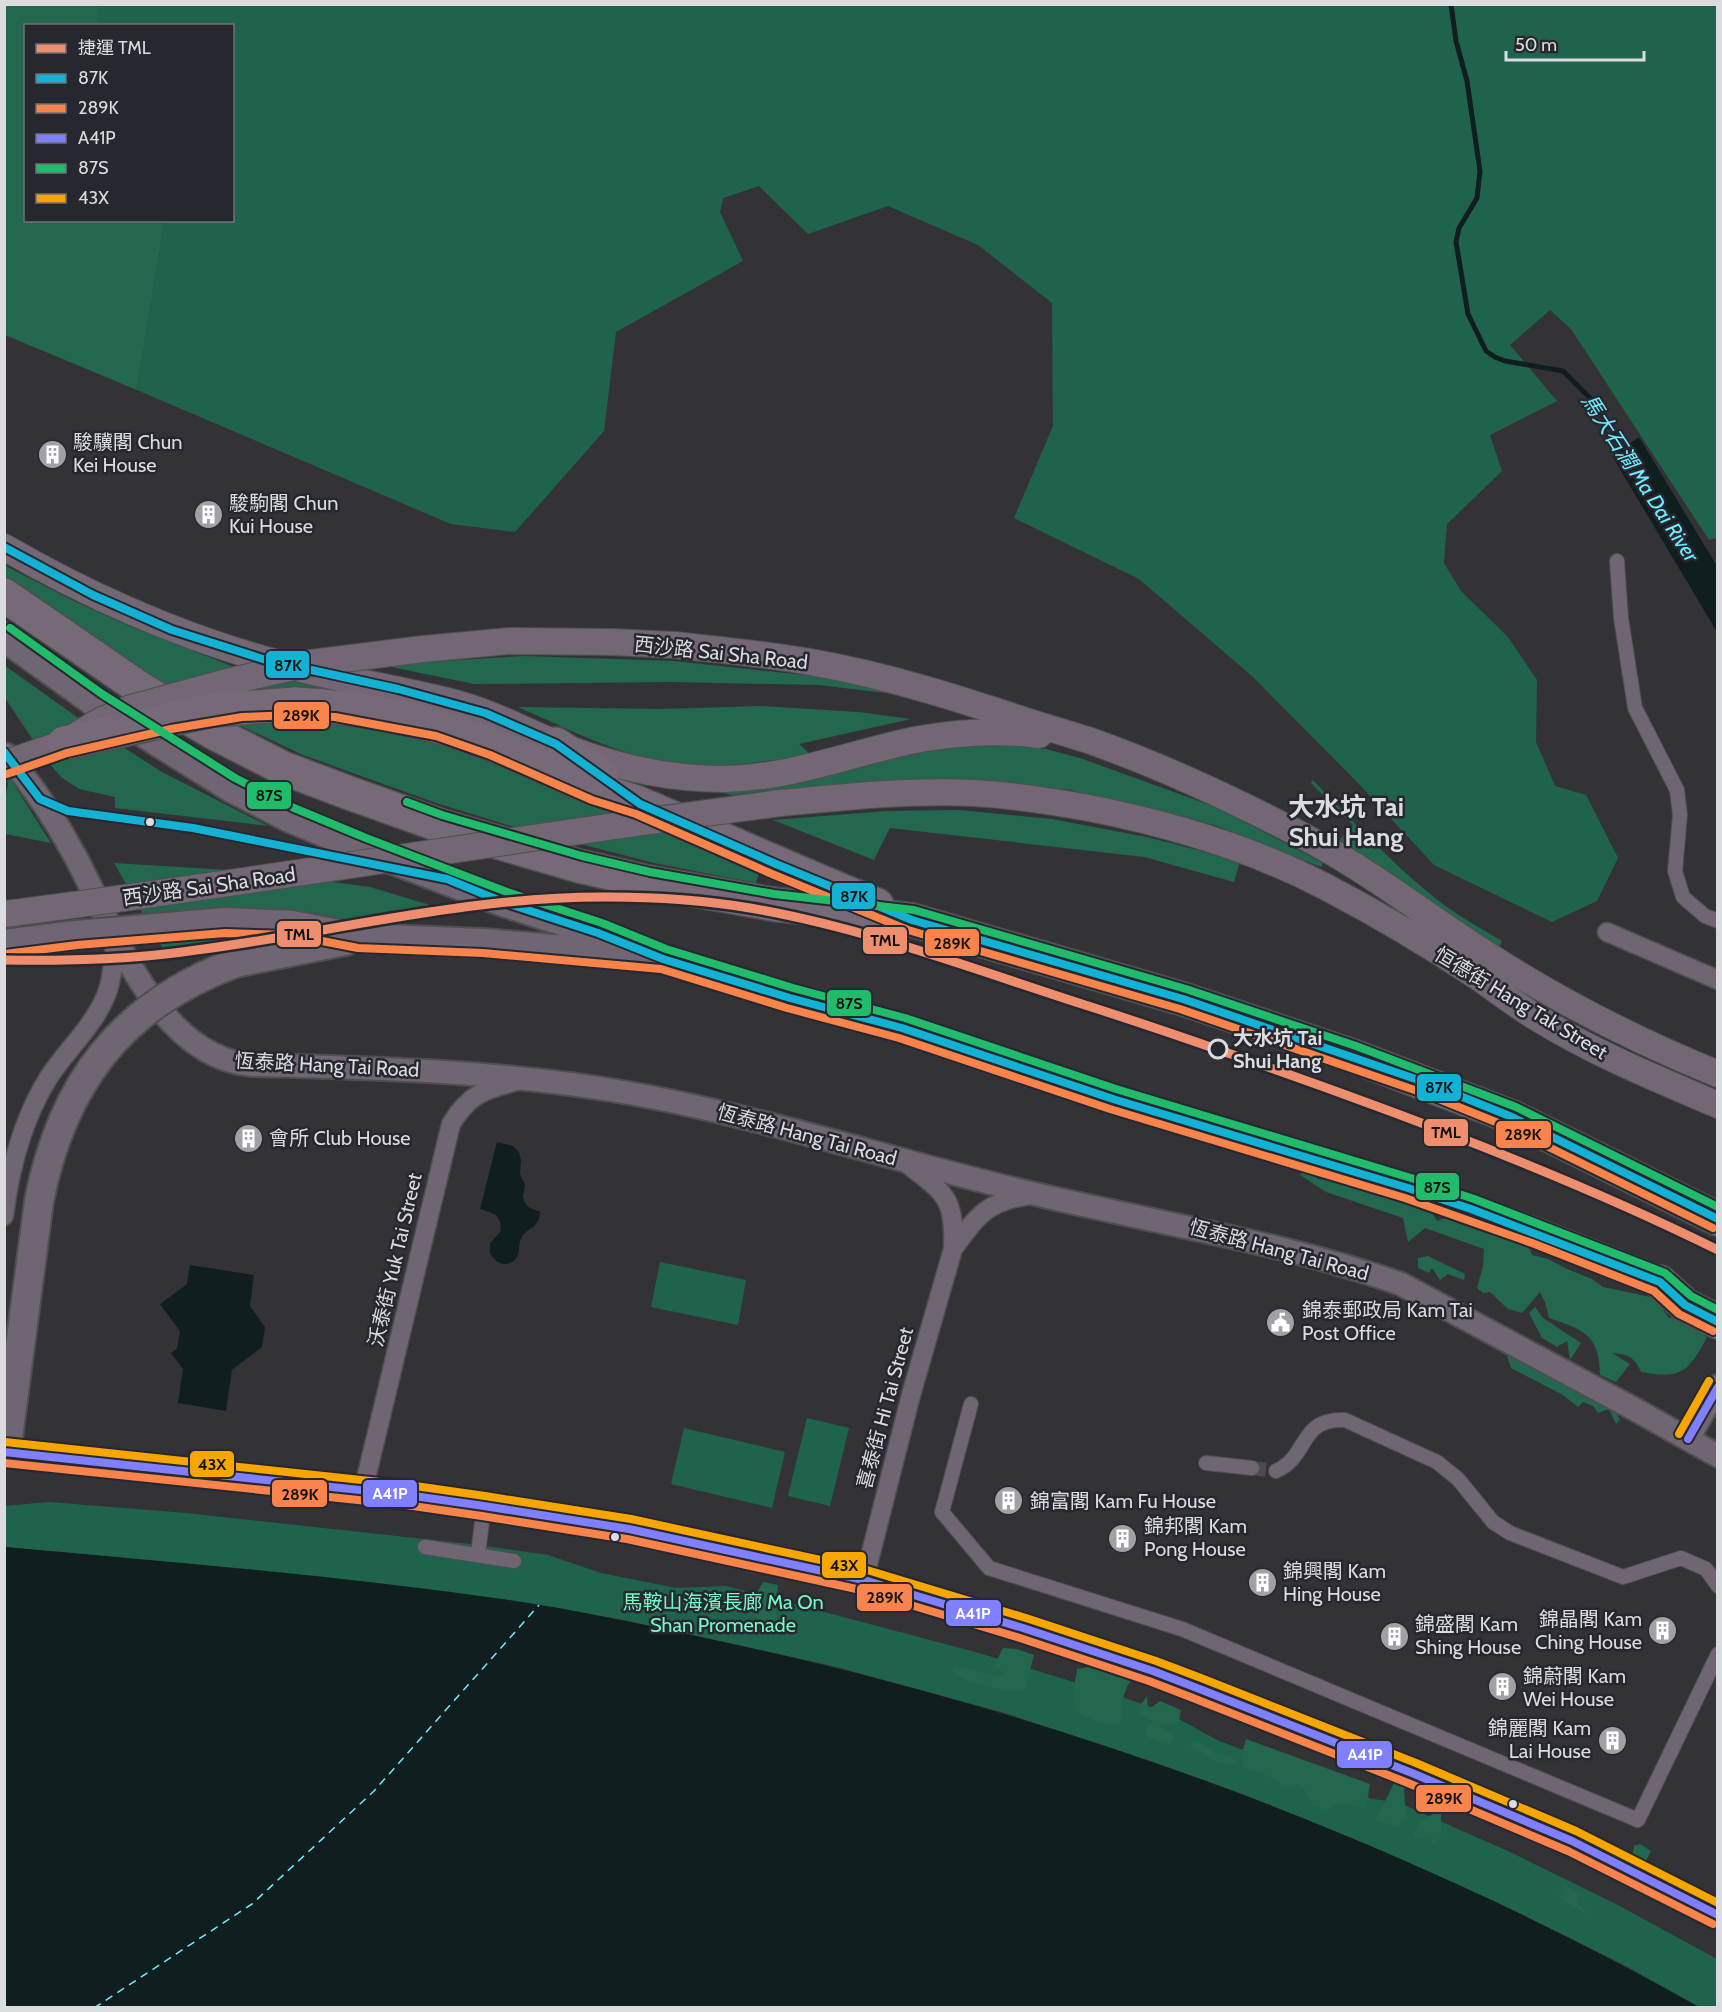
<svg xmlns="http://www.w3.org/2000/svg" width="1722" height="2012" viewBox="0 0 1722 2012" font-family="Cabin,'Noto Sans TC',sans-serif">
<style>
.green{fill:#20634c}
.forest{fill:#23674e}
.water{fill:#101e20}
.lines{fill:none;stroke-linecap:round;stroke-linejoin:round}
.stream{stroke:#101e20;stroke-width:5}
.ferry{stroke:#70ecfe;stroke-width:1.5;stroke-dasharray:8 6;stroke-linecap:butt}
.pedestrian-tunnel{stroke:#4c4c50;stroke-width:14;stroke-dasharray:14 7;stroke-linecap:butt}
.pedestrian-casing{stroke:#4f4f51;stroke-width:16}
.minor-casing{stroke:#4f4f51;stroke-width:21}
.tertiary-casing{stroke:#4f4f51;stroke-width:26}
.secondary-casing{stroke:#4f4f51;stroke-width:28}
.primary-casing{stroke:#4f4f51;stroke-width:32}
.motorway-casing{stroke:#4f4f51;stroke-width:36}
.pedestrian{stroke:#706572;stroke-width:14}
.minor{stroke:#706572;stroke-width:18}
.tertiary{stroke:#706572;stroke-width:22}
.secondary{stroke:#736775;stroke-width:26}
.primary{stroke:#706573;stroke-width:28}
.motorway{stroke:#766a79;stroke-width:33}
.secondary-bridge-casing{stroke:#4f4f51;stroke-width:28;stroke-linecap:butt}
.primary-bridge-casing{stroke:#4f4f51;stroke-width:32;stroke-linecap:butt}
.motorway-bridge-casing{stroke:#4f4f51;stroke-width:36;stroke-linecap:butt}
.secondary-bridge{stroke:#736775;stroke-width:26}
.primary-bridge{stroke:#706573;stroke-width:28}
.motorway-bridge{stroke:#766a79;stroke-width:33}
.bus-1-casing{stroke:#27282f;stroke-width:12}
.bus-2-casing{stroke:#27282f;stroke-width:12}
.bus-3-casing{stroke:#27282f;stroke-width:12}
.bus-4-casing{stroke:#27282f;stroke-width:12}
.bus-5-casing{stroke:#27282f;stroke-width:12}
.bus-1{stroke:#13b2d5;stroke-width:8}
.bus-2{stroke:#f8844c;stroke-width:8}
.bus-3{stroke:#8080ff;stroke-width:8}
.bus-4{stroke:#20bc6c;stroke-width:8}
.bus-5{stroke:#f7a600;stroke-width:8}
.metro-1-casing{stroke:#27282f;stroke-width:14}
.metro-1{stroke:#ef8e6f;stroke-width:9}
.bus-dot{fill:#dbdce0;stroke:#27282f;stroke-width:2}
.stop-dot{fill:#27282f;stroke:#dbdce0;stroke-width:3}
.labels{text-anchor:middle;stroke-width:5;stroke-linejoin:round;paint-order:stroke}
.poi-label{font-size:20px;fill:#dbdce0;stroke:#27282f;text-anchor:start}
.street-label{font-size:20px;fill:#dbdce0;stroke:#27282f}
.stop-label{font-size:20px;font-weight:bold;fill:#dbdce0;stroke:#27282f;text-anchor:start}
.park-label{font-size:20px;fill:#74f9c4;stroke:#27282f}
.water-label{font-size:21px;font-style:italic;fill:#70ecfe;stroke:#27282f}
.district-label{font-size:26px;font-weight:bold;fill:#dbdce0;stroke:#27282f}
.line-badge{stroke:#27282f;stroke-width:2}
.badge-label{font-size:16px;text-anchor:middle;font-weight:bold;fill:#fff}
.pale-badge-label{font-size:16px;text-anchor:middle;font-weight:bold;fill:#111}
</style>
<rect width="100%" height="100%" fill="#333337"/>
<path class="green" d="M97,4L1717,5V538L1709,540L1571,329L1550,310L1510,345L1557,401L1490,435L1502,471L1447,524L1444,563L1461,591L1508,637L1537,680L1536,742L1555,786L1586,795L1618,858L1597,901L1552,922L1434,865L1360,785L1252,676L1139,579L1014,518L1053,426L1052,303L978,245L888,206L808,234L759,186L723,198L720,212L743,261L616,332L604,431L515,532L451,524L137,390L165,221L232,220V26H97Z
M660,1262L746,1280L738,1325L651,1307Z
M807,1418L849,1428L830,1506L788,1496Z
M684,1428L785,1452L772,1508L671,1484Z
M49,1502L186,1513L479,1545L548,1555L601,1573L676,1588L726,1586L979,1653L1116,1695L1168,1713L1217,1740L1372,1799L1397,1802L1512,1853L1614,1903L1717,1959V2007H1699L1626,1966L1509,1908L1352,1838L1240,1793L1159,1764L1005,1713L833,1666L624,1620L513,1601L367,1582L5,1547L4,1506Z"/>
<path class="forest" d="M4,5H97V25L26,26V220L165,221L137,390L5,335Z
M4,565L74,601L127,625L242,670L358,696L366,723L509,762L759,873L756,883L654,863L511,826L436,803L303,755L226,719L163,687L5,580Z
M523,656L674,661L822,677L918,697L819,685L671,682L474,684L382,665Z
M4,665L84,722L162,772L268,826L115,808V797L79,789L61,777L47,761L5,698Z
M761,706L858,712L911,719L799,744L810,754C757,764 699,772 646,758C602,747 560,725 518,707L662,709Z
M961,744H1003L1046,749L1080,758L1218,808L1323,863L1321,867L1214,825L1070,790L992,781L923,779L841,784L731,795L709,789Z
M6,772L51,843L5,834V800L8,784Z
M1313,780C1351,819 1387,859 1429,893C1451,912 1477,926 1502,941L1498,949L1411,888L1339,841L1353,825L1311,783Z
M959,810L1052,819L1147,837L1240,861L1234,882L1144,857L890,828L874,860L773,820L886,811Z
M114,863L261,872L370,887L440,908L163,949Z
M1303,1171L1319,1179L1337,1182L1357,1189L1381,1194L1431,1211L1437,1221L1453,1215L1528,1245L1532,1255L1548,1259L1567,1269L1592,1279L1603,1287L1655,1298L1669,1318L1686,1316L1707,1337C1688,1373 1681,1379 1641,1372C1635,1357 1627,1354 1612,1353L1630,1364L1616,1382L1600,1375C1599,1334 1584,1330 1549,1318L1545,1302L1540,1292L1522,1313L1508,1309L1490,1292L1483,1293L1477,1288L1483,1266L1484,1249L1425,1228L1408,1242L1403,1218L1326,1192L1300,1175Z
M1428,1256L1465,1274L1464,1280L1448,1274L1440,1280L1432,1268L1429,1273L1418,1268V1258Z
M1535,1307L1543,1318L1581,1343L1570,1360L1567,1341L1557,1347L1542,1338L1529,1313Z
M1509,1352L1606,1394L1620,1420L1616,1424L1609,1409L1598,1413L1593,1406L1583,1402L1578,1407L1563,1395L1511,1368L1507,1356Z
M763,1582L778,1585L775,1620L760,1622L749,1607Z
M1003,1648L1017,1649L1034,1655L1025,1689C1011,1695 961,1682 952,1671L954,1666C969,1667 992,1679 1004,1674L994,1666Z
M1089,1667L1114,1670L1133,1679C1123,1687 1120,1712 1121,1724C1107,1727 1088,1718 1076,1711L1073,1695L1077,1669Z
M1147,1696L1148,1710L1160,1701L1181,1710L1178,1725L1164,1724L1159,1727L1175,1737L1170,1743L1164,1744L1146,1736L1147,1726L1154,1723L1137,1710Z
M1246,1739L1370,1784L1366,1809L1340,1803L1327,1810L1313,1806L1307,1793L1297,1784L1285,1786L1264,1774L1244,1768L1241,1757Z
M1198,1741L1218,1754L1236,1759L1238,1764C1216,1767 1209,1756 1191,1747V1743Z
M1395,1781L1406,1783L1404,1790L1406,1817L1397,1827L1376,1820Z
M1441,1810V1836L1432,1846L1431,1833L1419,1840L1412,1836L1420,1821Z
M1640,1844L1651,1851L1642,1868L1631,1863L1634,1846Z
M1564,1885L1579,1894L1576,1903L1593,1916L1573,1907L1558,1896Z"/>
<path class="water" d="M1639,437L1717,566V632L1612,456Z
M497,1142L513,1146L519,1152L521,1161L520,1174L525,1185L523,1196L524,1201L528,1207L540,1212C539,1230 527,1226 521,1239C518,1245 520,1252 517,1257C509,1269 495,1264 490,1253V1243L500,1232C503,1215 493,1213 480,1209Z
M190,1265L254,1275L250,1306L265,1327L262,1347L232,1370L226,1411L178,1403L183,1369L171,1353L177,1349L180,1331L160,1304L187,1284Z
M5,1547C173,1562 342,1576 509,1600C583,1611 655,1627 728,1643C1068,1717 1396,1837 1699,2007H5Z"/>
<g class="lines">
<path class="stream" d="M1451,4L1456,41L1467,81L1480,171L1477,198L1459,228L1456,242L1468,314L1486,351L1495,357L1505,361L1563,371L1590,398L1628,451"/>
<path class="ferry" d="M94,2008L252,1904L374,1791L539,1605"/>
<path class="pedestrian-tunnel" d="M1252,1468L1276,1471"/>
<defs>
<path id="pedestrian" d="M1617,561L1621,618L1635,708L1677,790L1680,815L1675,871L1683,897L1705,916L1718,921
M971,1404L942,1512L989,1568L1182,1629L1638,1820L1718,1654
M1206,1463L1252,1468
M1276,1471C1310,1456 1298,1418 1345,1420L1437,1462L1458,1479L1493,1522L1510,1533L1623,1577L1681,1558L1706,1569L1718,1586
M425,1547L514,1561
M478,1554L484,1506"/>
<path id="minor" d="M1607,932L1718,980
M4,1216C10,1168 23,1118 49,1077C68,1048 97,1023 108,990C113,974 114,957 115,940
M953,1249C978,1215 987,1201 1031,1195
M363,1491L451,1124C469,1094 484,1090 517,1081
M864,1580L911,1395L953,1249C955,1196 945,1194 906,1163"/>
<path id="tertiary" d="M7,755C33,786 55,819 74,854C113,926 157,1059 253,1065C376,1068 501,1071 623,1092C762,1116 897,1162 1035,1194C1157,1223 1282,1242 1401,1284L1636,1410L1718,1456
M1688,1439L1718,1386
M4,1452L407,1495L484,1506L629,1529L704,1544L864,1580L1023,1628L1153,1671L1197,1688L1412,1773L1572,1841L1718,1915"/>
<path id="secondary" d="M4,547C87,595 172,633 263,659C327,678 394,687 459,704C493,713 523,730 555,743C607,765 666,779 724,779C793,778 853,752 920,739C959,732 1000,730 1039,735
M674,645C721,650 769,654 816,663C888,676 957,698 1026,721C1051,729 1077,736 1102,745C1175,772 1247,806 1316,843C1376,876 1431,919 1489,956C1562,1003 1637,1041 1718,1074
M781,803C845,797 909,790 973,793C1012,795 1050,801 1089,808C1170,824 1249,847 1324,886C1376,913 1433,947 1481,979C1500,993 1519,1007 1539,1019C1596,1054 1657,1079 1718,1105"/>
<path id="primary" d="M4,637L96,703L230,787L290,818L362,848L503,902L598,933L663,959L790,998L902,1028L1113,1099L1408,1188L1536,1233L1660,1282
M225,922L292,925L359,938L484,943L626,955
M235,963L345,941
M6,1453L39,1201"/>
<path id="motorway" d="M4,595L141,689L214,733L283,768L352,794L439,825L579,866L648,882L772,904L912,920L1183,999L1353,1056L1512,1117L1718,1219
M295,704C362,707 429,720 491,744C526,757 560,775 595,789C611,795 628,798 643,805C721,838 798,873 877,905
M556,744L602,776
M1660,1282L1685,1305L1718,1322"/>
</defs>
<use href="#pedestrian" class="pedestrian-casing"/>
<use href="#minor" class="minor-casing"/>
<use href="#tertiary" class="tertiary-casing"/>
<use href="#secondary" class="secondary-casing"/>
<use href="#primary" class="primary-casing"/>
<use href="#motorway" class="motorway-casing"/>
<use href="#pedestrian" class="pedestrian"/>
<use href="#minor" class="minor"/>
<use href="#tertiary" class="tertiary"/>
<use href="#secondary" class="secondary"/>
<use href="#primary" class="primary"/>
<use href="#motorway" class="motorway"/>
<defs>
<path id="secondary-bridge" d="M4,764L64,743L100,721L131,708L227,682L311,663L423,649L510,641L612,642L674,645
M4,914C264,881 521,837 781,803"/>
<path id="primary-bridge" d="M4,944L76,935L225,922
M39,1201C62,1084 121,1005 235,963"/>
<path id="motorway-bridge" d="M64,743L212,710L295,704"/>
</defs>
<use href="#secondary-bridge" class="secondary-bridge-casing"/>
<use href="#primary-bridge" class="primary-bridge-casing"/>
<use href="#motorway-bridge" class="motorway-bridge-casing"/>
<use href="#secondary-bridge" class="secondary-bridge"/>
<use href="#primary-bridge" class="primary-bridge"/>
<use href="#motorway-bridge" class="motorway-bridge"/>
<defs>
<path id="bus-1" d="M4,547L93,595L172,630L266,660L398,689L485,713L556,744L640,804L776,864L912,920L1183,999L1433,1085L1512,1117L1718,1219
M4,752L40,799L68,811L193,828L447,879L503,902L598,933L663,959L790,998L902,1028L1113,1099L1408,1188L1471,1209L1660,1282L1685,1305L1718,1322"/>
<path id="bus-2" d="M7,774L67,753L171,729L242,717L295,715L335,717L436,736L490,755L592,800L636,814L772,874L908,930L1180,1009L1429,1095L1508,1127L1713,1228
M5,954L77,945L225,933L291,935L358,948L483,953L661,969L787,1008L899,1038L1110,1109L1405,1198L1532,1243L1654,1291L1679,1314L1713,1331
M4,1463L406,1505L482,1516L627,1539L861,1590L1020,1638L1149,1681L1193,1698L1408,1783L1568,1851L1713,1924"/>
<path id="bus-3" d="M1688,1439L1718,1387
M4,1452L407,1495L484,1506L629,1529L864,1580L1023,1628L1153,1671L1197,1688L1412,1773L1572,1841L1718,1915"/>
<path id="bus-4" d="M10,628L102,694L235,778L294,808L366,838L507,892L602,923L666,949L793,988L905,1018L1116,1089L1411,1178L1474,1199L1665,1273L1691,1296L1718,1310
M407,802L442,815L582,856L650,872L774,894L914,910L1186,989L1356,1046L1516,1107L1718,1207"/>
<path id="bus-5" d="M1679,1434L1709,1381
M5,1442L408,1485L485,1496L631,1519L867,1570L1026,1618L1156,1661L1201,1678L1416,1763L1576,1831L1718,1903"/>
</defs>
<use href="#bus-1" class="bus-1-casing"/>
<use href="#bus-2" class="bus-2-casing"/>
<use href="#bus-3" class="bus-3-casing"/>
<use href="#bus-4" class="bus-4-casing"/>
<use href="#bus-5" class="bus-5-casing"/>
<use href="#bus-1" class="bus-1"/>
<use href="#bus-2" class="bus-2"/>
<use href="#bus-3" class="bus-3"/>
<use href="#bus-4" class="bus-4"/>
<use href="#bus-5" class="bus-5"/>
<defs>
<path id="metro-1" d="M4,960C61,961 117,960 174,953C319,936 461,896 608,897C655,897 703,900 750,908C863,927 976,970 1085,1005C1173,1033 1260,1064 1346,1095C1473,1141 1597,1190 1718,1250"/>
</defs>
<use href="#metro-1" class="metro-1-casing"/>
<use href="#metro-1" class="metro-1"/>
</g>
<defs>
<symbol id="building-disc" viewBox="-11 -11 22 22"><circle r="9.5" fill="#a0a1a5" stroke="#27282f"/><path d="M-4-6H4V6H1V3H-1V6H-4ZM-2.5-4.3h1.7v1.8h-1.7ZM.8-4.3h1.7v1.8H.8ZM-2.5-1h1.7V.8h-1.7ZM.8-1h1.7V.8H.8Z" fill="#fff"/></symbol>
<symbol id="civic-disc" viewBox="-11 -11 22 22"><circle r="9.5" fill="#a0a1a5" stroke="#27282f"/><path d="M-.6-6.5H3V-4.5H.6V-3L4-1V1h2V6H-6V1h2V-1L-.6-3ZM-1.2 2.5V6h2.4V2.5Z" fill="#fff"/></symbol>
</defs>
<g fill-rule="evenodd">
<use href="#building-disc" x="36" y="438" width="33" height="33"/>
<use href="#building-disc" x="192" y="498" width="33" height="33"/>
<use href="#building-disc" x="232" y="1122" width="33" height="33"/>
<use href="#civic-disc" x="1264" y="1306" width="33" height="33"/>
<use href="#building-disc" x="992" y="1484" width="33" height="33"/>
<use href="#building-disc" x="1106" y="1522" width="33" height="33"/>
<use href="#building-disc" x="1246" y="1566" width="33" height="33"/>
<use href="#building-disc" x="1646" y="1614" width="33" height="33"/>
<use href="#building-disc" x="1378" y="1620" width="33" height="33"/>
<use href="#building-disc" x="1486" y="1670" width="33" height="33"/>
<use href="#building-disc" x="1596" y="1724" width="33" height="33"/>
</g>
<g class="bus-dot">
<circle cx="150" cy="822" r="5"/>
<circle cx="615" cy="1537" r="5"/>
<circle cx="1513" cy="1804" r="5"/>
</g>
<circle class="stop-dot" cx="1218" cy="1049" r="9"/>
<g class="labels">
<g class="poi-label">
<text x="73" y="449">駿驥閣 Chun<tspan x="73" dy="23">Kei House</tspan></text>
<text x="229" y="510">駿駒閣 Chun<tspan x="229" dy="23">Kui House</tspan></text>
<text x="269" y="1145">會所 Club House</text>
<text x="1302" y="1317">錦泰郵政局 Kam Tai<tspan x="1302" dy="23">Post Office</tspan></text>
<text x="1030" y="1508">錦富閣 Kam Fu House</text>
<text x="1144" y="1533">錦邦閣 Kam<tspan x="1144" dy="23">Pong House</tspan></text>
<text x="1283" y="1578">錦興閣 Kam<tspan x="1283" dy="23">Hing House</tspan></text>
<text x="1642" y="1626" text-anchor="end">錦晶閣 Kam<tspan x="1642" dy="23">Ching House</tspan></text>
<text x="1415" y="1631">錦盛閣 Kam<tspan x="1415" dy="23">Shing House</tspan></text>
<text x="1523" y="1683">錦蔚閣 Kam<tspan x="1523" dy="23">Wei House</tspan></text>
<text x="1591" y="1735" text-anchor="end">錦麗閣 Kam<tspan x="1591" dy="23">Lai House</tspan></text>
</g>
<g class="street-label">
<text transform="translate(721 653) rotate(6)" y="7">西沙路 Sai Sha Road</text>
<text transform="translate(209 886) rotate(-8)" y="7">西沙路 Sai Sha Road</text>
<text transform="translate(1521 1003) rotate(31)" y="7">恒德街 Hang Tak Street</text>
<text transform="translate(327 1065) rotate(3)" y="7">恆泰路 Hang Tai Road</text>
<text transform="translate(807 1135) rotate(15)" y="7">恆泰路 Hang Tai Road</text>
<text transform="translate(1279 1250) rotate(15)" y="7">恆泰路 Hang Tai Road</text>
<text transform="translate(395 1260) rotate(-77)" y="7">沃泰街 Yuk Tai Street</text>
<text transform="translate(885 1408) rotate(-75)" y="7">喜泰街 Hi Tai Street</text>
</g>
<g class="stop-label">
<text x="1233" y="1045">大水坑 Tai<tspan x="1233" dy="23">Shui Hang</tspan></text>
</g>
<g class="park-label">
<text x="723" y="1609">馬鞍山海濱長廊 Ma On<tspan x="723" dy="23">Shan Promenade</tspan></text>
</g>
<g class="water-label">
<text transform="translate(1640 478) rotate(57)" y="7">馬大石澗 Ma Dai River</text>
</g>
<g class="district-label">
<text x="1346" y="816">大水坑 Tai<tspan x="1346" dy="30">Shui Hang</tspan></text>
</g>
</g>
<g class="line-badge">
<rect x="265" y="650" width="45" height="29" rx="6" fill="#13b2d5"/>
<rect x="273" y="701" width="57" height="29" rx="6" fill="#f8844c"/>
<rect x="246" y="781" width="46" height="29" rx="6" fill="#20bc6c"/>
<rect x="831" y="882" width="45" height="28" rx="6" fill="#13b2d5"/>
<rect x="276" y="920" width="46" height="28" rx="6" fill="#ef8e6f"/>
<rect x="862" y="926" width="46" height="29" rx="6" fill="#ef8e6f"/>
<rect x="924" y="928" width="56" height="29" rx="6" fill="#f8844c"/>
<rect x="826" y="989" width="46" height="28" rx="6" fill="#20bc6c"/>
<rect x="1416" y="1073" width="46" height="29" rx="6" fill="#13b2d5"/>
<rect x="1423" y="1118" width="46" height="29" rx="6" fill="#ef8e6f"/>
<rect x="1495" y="1120" width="57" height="29" rx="6" fill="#f8844c"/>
<rect x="1415" y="1172" width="45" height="29" rx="6" fill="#20bc6c"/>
<rect x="189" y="1450" width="46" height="28" rx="6" fill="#f7a600"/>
<rect x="362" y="1479" width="56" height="29" rx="6" fill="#8080ff"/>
<rect x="271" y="1479" width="57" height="29" rx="6" fill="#f8844c"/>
<rect x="821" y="1551" width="46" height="28" rx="6" fill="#f7a600"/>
<rect x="856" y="1583" width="57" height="29" rx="6" fill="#f8844c"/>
<rect x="945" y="1599" width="57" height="28" rx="6" fill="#8080ff"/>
<rect x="1336" y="1740" width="57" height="29" rx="6" fill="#8080ff"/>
<rect x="1415" y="1784" width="57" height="29" rx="6" fill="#f8844c"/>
</g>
<g class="badge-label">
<text x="390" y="1499">A41P</text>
<text x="973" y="1619">A41P</text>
<text x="1365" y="1760">A41P</text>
</g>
<g class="pale-badge-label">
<text x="288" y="671">87K</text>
<text x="301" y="721">289K</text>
<text x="269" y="801">87S</text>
<text x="854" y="902">87K</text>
<text x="299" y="940">TML</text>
<text x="885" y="946">TML</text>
<text x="952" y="949">289K</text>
<text x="849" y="1009">87S</text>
<text x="1439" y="1093">87K</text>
<text x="1446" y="1138">TML</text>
<text x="1523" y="1140">289K</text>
<text x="1437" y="1193">87S</text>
<text x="212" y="1470">43X</text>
<text x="300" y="1500">289K</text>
<text x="844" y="1571">43X</text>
<text x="885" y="1603">289K</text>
<text x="1444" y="1804">289K</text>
</g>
<rect width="1722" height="2012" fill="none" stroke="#dbdce0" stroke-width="12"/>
<rect x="24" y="24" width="210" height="198" fill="#27282f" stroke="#6f7076" stroke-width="1.5"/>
<rect x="36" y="44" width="30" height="9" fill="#ef8e6f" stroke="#6f7076" stroke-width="1.5"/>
<text x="78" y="54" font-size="18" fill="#dbdce0">捷運 TML</text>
<rect x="36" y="74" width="30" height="9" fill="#13b2d5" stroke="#6f7076" stroke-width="1.5"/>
<text x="78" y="84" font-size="18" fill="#dbdce0">87K</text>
<rect x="36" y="104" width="30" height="9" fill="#f8844c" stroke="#6f7076" stroke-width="1.5"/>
<text x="78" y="114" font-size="18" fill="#dbdce0">289K</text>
<rect x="36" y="134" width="30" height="9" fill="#8080ff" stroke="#6f7076" stroke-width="1.5"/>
<text x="78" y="144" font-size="18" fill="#dbdce0">A41P</text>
<rect x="36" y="164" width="30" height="9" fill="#20bc6c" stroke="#6f7076" stroke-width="1.5"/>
<text x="78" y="174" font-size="18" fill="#dbdce0">87S</text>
<rect x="36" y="194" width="30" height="9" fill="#f7a600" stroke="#6f7076" stroke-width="1.5"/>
<text x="78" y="204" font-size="18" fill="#dbdce0">43X</text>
<path d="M1506 51v9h138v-9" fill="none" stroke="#dbdce0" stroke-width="3"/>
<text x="1515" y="51" font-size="18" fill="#dbdce0" stroke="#27282f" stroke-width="4.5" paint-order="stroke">50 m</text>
</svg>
